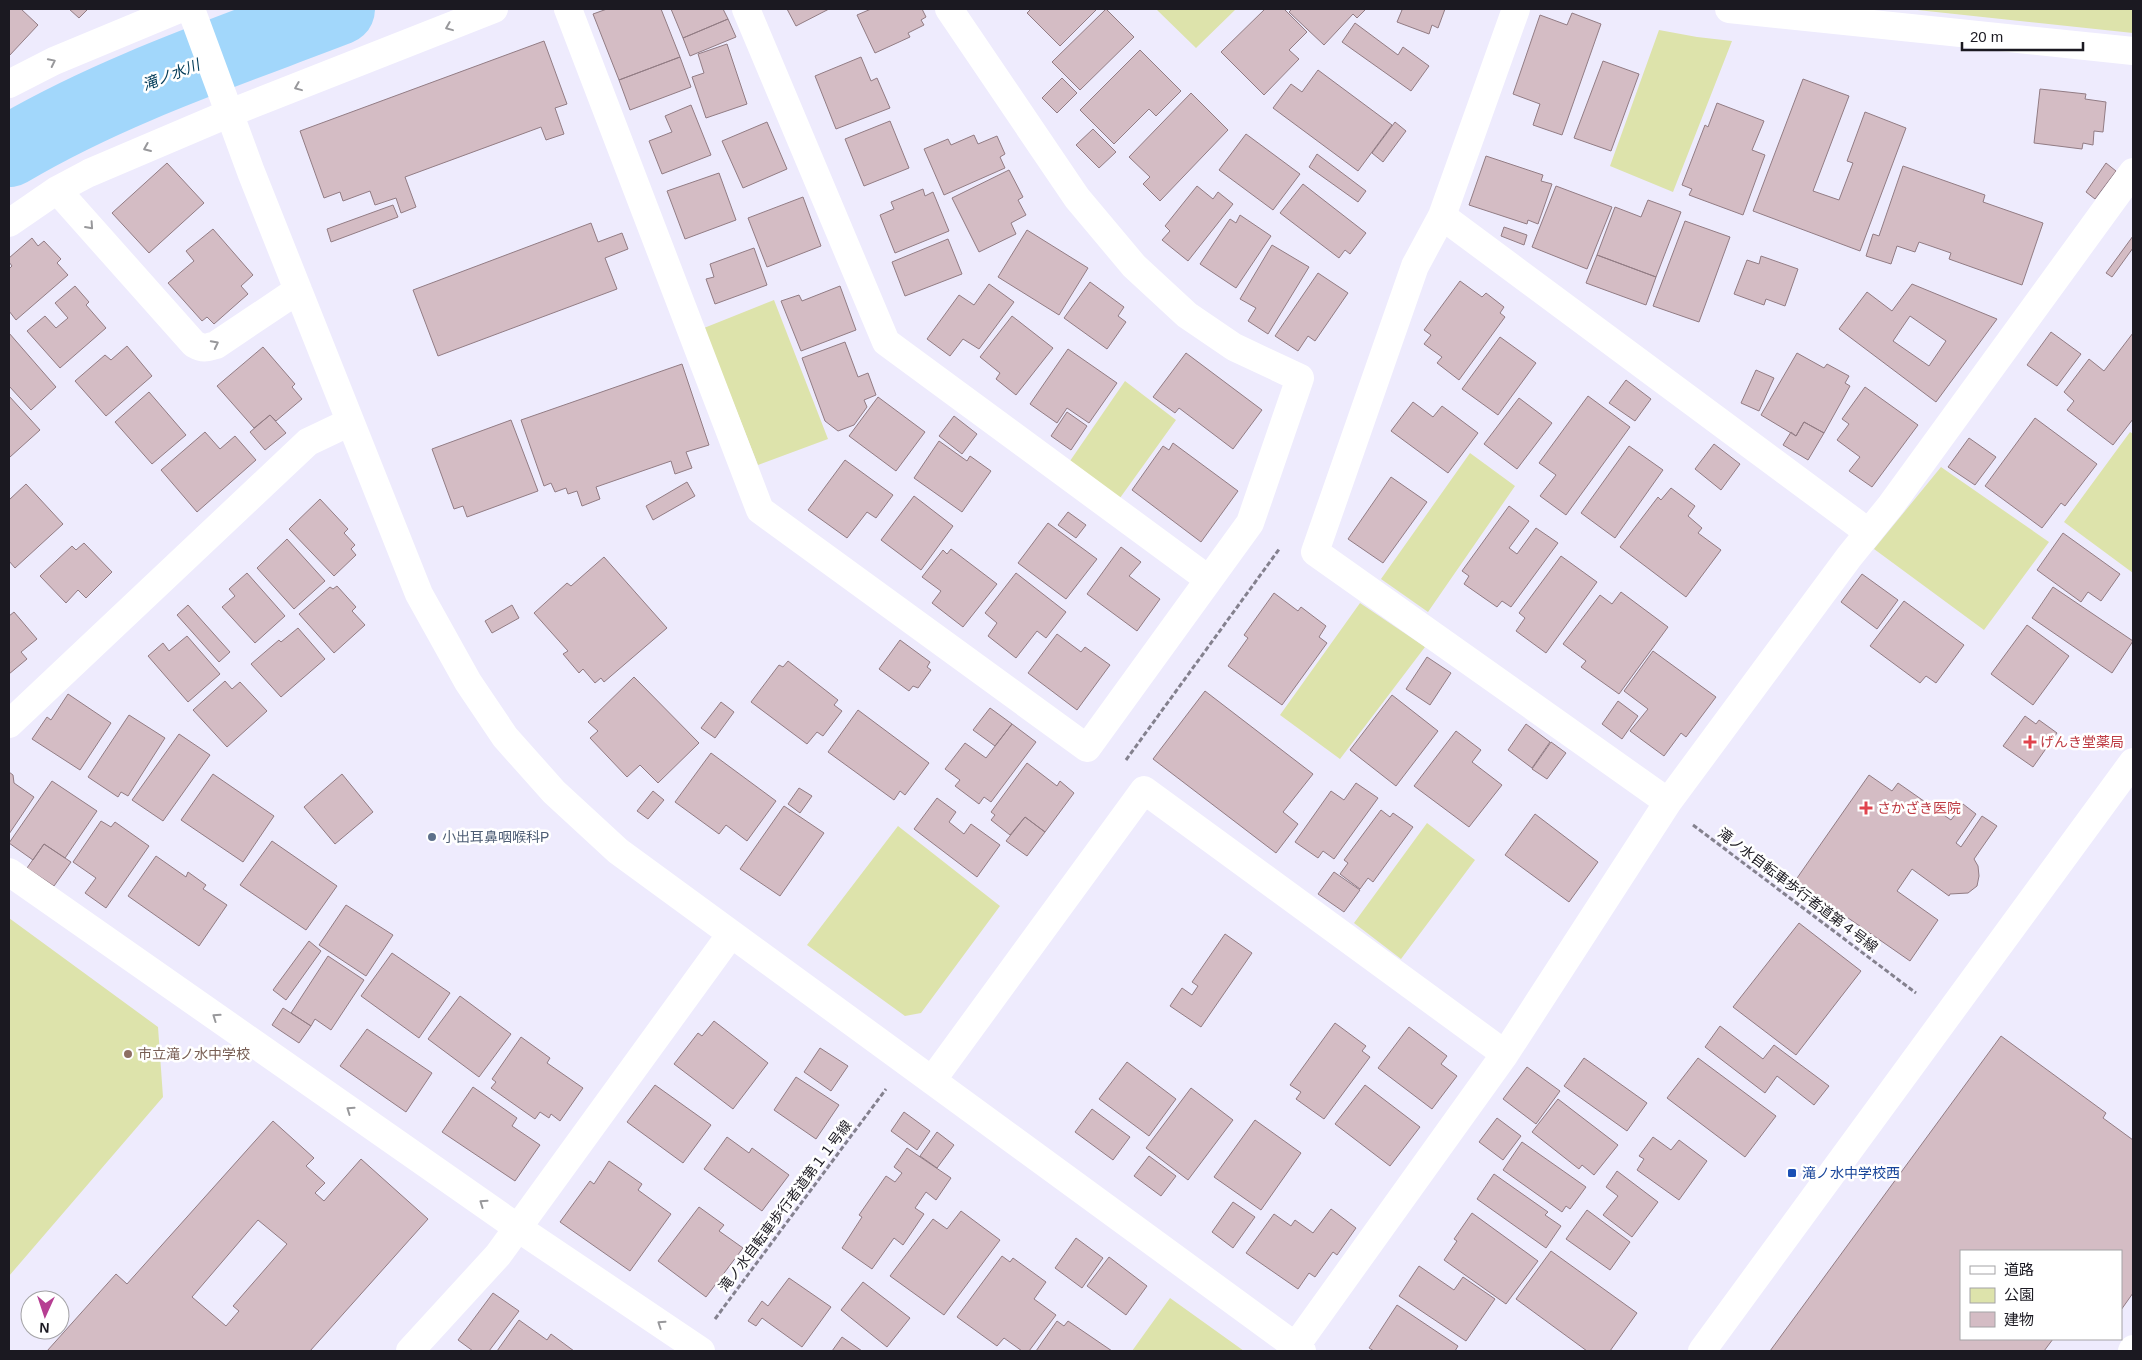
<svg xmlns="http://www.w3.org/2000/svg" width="2142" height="1360" viewBox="0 0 2142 1360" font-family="Helvetica,'Noto Sans JP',sans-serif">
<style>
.green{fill:#dde3ab}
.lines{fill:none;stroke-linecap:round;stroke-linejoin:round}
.river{stroke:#a2d7fb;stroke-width:72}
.building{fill:#d4bcc4;stroke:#927c84;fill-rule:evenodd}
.path{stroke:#84818e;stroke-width:3;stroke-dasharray:5 2.5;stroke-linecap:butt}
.minor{stroke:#fff;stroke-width:28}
.oneway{stroke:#98989b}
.health-dot{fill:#e0444e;stroke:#fff;stroke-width:2}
.service-dot{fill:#5c6f8a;stroke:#fff;stroke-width:2}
.education-dot{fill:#8d6e63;stroke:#fff;stroke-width:2}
.transit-dot{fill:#1a4fb4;stroke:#fff;stroke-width:2}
.labels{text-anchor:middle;stroke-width:5;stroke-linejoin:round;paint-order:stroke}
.health-label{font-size:14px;fill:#be3a42;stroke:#fff;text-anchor:start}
.service-label{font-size:14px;fill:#4e5e75;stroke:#fff;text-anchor:start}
.street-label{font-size:14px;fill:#1b1921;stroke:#fff}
.education-label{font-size:14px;fill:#785e54;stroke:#fff;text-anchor:start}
.transit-label{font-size:14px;fill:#164399;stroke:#fff;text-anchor:start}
.water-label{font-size:15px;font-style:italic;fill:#003a57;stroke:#fff}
</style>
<rect width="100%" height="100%" fill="#eeebfd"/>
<path class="green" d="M1156,9H1236L1196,48Z
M1908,9H2133V33Z
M1659,30L1697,37L1732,41L1673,192L1610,166Z
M774,300L828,439L758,465L704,328Z
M1125,381L1176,420L1120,498L1070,461Z
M2130,432L2133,434V573L2064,522Z
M1470,453L1515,486L1428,612L1381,579Z
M1941,467L2049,542L1984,630L1874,549Z
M1360,603L1425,647L1340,759L1280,715Z
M1427,823L1475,860L1401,959L1354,923Z
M898,826L1000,906L921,1013L905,1016L807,945Z
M9,918L158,1027L163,1097L9,1276Z
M1170,1298L1244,1351H1132Z"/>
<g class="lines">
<path class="river" d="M9,151C112,90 227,52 339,9"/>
</g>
<path class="building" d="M9,9H21L38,25L9,56Z
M69,9H88L79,18Z
M607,9H661L680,57L619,80L593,14Z
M671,9H723L728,19L683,38Z
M787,9H829L796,26Z
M871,9H922L926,17L921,20L924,25L908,33L910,37L875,53L857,15Z
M1031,9H1097L1060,46L1027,13Z
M1106,9L1134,37L1080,90L1052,62Z
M1265,9H1284L1307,32L1289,50L1299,59L1264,95L1221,52Z
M1292,9H1366L1357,18L1353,14L1324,45L1289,12Z
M1399,9H1445L1438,28L1432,25L1429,34L1397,22L1402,10Z
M1572,13L1601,24L1562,135L1533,125L1540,104L1513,94L1540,15L1567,25Z
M728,19L736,37L690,56L683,38Z
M1355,23L1398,55L1403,47L1429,66L1411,91L1342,42Z
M544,41L567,104L555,108L564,134L546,140L541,127L405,177L416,207L401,213L396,198L375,205L370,191L343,201L340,192L324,198L300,131Z
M727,44L747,104L706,118L692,77L704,73L698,54Z
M1140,50L1181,91L1156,116L1149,109L1114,144L1080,110Z
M680,57L691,87L630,110L619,80Z
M861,57L871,81L877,78L890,108L836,129L815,76Z
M1603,61L1639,74L1611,151L1574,138Z
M1318,70L1392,125L1358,171L1273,108L1291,84L1302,92Z
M1062,78L1077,93L1057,113L1042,98Z
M1803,79L1849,96L1813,191L1839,200L1853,163L1847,161L1865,112L1906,128L1860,251L1753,211Z
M2040,89L2086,94L2085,99L2106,102L2103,132L2094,131L2093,145L2083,143L2082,149L2034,143Z
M1191,93L1228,130L1160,201L1143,184L1150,177L1129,157Z
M1717,103L1764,121L1752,150L1765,155L1743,215L1689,195L1692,189L1682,185L1705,125L1708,127Z
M691,105L711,155L662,174L649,141L672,132L665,116Z
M890,121L909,168L864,186L845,139Z
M767,122L787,169L743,188L722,141Z
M1395,122L1406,131L1383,162L1372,153Z
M1093,129L1116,152L1099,168L1076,145Z
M1246,134L1300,174L1273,210L1219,170Z
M974,135L978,144L997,136L1005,154L1000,157L1005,168L944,195L924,149L948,139L951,145Z
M1317,154L1366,191L1358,202L1309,167Z
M1486,156L1543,175L1541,181L1552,184L1538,224L1528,220L1527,224L1469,205Z
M167,163L204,203L149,253L112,213Z
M2106,163L2116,171L2095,199L2086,192Z
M1903,166L1985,195L1983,202L2043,223L2022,285L1949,259L1951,253L1919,242L1915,252L1897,246L1891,264L1866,256L1873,234L1879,236Z
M1009,170L1023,197L1018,200L1026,215L1011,223L1016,234L979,252L952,198Z
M719,173L736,220L685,239L667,191Z
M1303,184L1366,233L1350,254L1345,250L1339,258L1280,213Z
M1197,186L1213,199L1218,192L1233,204L1188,261L1162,240L1170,231L1165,226Z
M1556,186L1612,207L1587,269L1532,247Z
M923,189L925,196L933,192L949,231L895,253L880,215L894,209L891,202Z
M803,197L821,246L767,267L748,218Z
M1648,200L1681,212L1656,277L1597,255L1615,207L1641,217Z
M393,205L398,217L331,242L327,229Z
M1240,215L1271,236L1236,288L1200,264L1230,219L1236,223Z
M1685,221L1730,237L1699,322L1653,306Z
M591,223L598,242L622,233L628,249L605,258L617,289L438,356L413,290Z
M1504,227L1527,235L1524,245L1501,236Z
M213,229L253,275L241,286L248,294L214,324L207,317L202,321L168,283L194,261L186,251Z
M1027,230L1088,268L1059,315L998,277Z
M2133,236V248L2112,277L2106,273Z
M32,238L38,246L44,241L61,259L57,263L68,275L16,320L9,311V269L12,266L9,262V258Z
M948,239L962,274L905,296L892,262Z
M1272,245L1309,267L1268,334L1248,321L1256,308L1240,299Z
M754,248L767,285L715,304L706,279L714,277L710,264Z
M1597,255L1656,277L1646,305L1586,283Z
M1761,256L1798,269L1785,306L1766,299L1764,305L1734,294L1747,260L1759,264Z
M1318,273L1348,293L1315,341L1308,336L1298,351L1275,336Z
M1460,281L1482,297L1486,293L1504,307L1500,313L1505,317L1459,380L1437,363L1442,357L1424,344L1431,335L1424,330Z
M1090,282L1124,307L1118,316L1126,322L1107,349L1064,318Z
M989,284L1014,302L979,349L963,339L950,356L927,339L959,295L974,305Z
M1912,284L1997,319L1936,402L1839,329L1867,292L1892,311ZM1910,316L1946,341L1929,366L1893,341Z
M75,286L89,302L86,305L106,328L60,368L27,331L45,316L56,328L68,318L55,303Z
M840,286L856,330L801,351L781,301L799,295L802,301Z
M1012,316L1053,348L1016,395L996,379L1000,373L980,357Z
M2051,332L2081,354L2057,386L2027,365Z
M9,333L56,387L31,410L9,386Z
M2133,333V419L2113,445L2067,410L2074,401L2064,392L2089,359L2104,371Z
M1500,337L1536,363L1498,415L1462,389Z
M845,342L858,377L868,373L876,395L864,400L867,407L854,425L838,431L825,421L802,358Z
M127,346L152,376L106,416L75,381L105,355L111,360Z
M263,347L295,384L292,387L302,399L276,421L270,415L254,428L217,386Z
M1068,349L1117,383L1089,423L1067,408L1057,423L1030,404Z
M1186,353L1262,410L1233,449L1179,408L1175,413L1153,397Z
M1797,353L1824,368L1827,364L1849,376L1845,383L1850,386L1824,433L1804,422L1796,436L1761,415Z
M682,364L709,445L686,452L692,468L675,474L671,461L596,487L600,499L582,506L577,491L568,494L566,488L555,492L551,483L544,486L521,420Z
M1756,370L1774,378L1759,411L1741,403Z
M1626,380L1651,399L1635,421L1609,403Z
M1865,387L1918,425L1872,487L1849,471L1860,457L1837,440L1849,424L1842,419Z
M149,392L186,435L152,464L115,422Z
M9,396L40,430L10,457L9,456Z
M1588,396L1630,427L1566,515L1540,496L1556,475L1539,463Z
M878,397L925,432L896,471L849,436Z
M1519,398L1552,423L1517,469L1484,444Z
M1413,402L1433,417L1442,406L1478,433L1448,473L1391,431Z
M1067,412L1087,426L1071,450L1051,436Z
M270,415L286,433L265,450L250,432Z
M954,416L977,434L962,454L939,436Z
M2035,418L2097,464L2065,506L2061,503L2042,528L1985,486Z
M511,420L538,491L467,517L463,506L454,509L432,449Z
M1804,422L1824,433L1808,460L1783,445L1791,432L1796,436Z
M205,432L220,449L235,436L256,460L197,512L161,470Z
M1969,438L1996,457L1975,485L1948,467Z
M939,441L967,461L970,456L991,471L962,512L914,478Z
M1173,443L1238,491L1201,542L1132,490L1163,446L1169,450Z
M1714,444L1740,464L1721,490L1695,469Z
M1629,446L1663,470L1615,538L1581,513Z
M845,460L893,495L876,518L867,512L847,538L808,510Z
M1391,477L1427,502L1383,563L1348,539Z
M687,482L695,496L653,520L646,506Z
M26,484L63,524L15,568L9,561V500Z
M1671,488L1695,506L1688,516L1702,528L1698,533L1721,550L1686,597L1620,547L1658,497L1661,500Z
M914,496L953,526L921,570L881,540Z
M320,499L348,529L344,533L355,545L351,549L356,555L334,576L289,529Z
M1509,506L1529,521L1509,548L1517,554L1536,528L1558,543L1511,607L1502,601L1497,607L1464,584L1469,576L1462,571Z
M1068,512L1086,525L1076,538L1058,525Z
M1048,523L1097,559L1066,599L1018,563Z
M2063,533L2120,574L2101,601L2088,592L2081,602L2037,570Z
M287,539L325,581L294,609L257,568Z
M84,543L112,572L86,598L78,590L66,603L40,576L72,546L76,550Z
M1121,547L1141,562L1129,576L1160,599L1137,631L1087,594Z
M951,549L997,584L963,627L932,603L941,591L922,577L943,550L947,554Z
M1561,556L1597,582L1546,653L1516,631L1525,618L1519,613Z
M604,557L667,628L604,682L601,678L595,683L583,669L579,673L563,654L568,651L534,613L567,583L571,586Z
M247,573L285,616L255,643L222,607L235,596L229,589Z
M1016,573L1066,612L1046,638L1037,631L1016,658L988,636L997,623L985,613Z
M1862,574L1898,600L1877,629L1841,602Z
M337,586L356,607L352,611L365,625L334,653L299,614L330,587L333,589Z
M2053,587L2133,641L2112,673L2032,618Z
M1621,592L1668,627L1619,694L1581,667L1586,661L1563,644L1600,595L1612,604Z
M1274,593L1298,611L1301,607L1326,626L1319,637L1327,643L1282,705L1228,666L1248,638L1244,635Z
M1904,601L1964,645L1936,683L1926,676L1920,683L1870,646Z
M188,605L230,652L219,662L177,615Z
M512,605L519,618L492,633L485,621Z
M14,612L37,639L21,652L27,659L9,674V616Z
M2027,625L2069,656L2033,705L1991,674Z
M298,628L325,659L281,697L251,664L279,640L281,642Z
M1057,634L1081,652L1085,647L1110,665L1077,710L1028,673Z
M187,636L220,674L188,702L148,656L163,643L169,651Z
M900,640L930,662L927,667L931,670L918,688L913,686L909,691L879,669Z
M1653,651L1716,697L1686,737L1681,733L1664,756L1630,731L1648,709L1624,691Z
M1427,657L1451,673L1430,705L1406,689Z
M788,661L838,700L834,705L842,711L823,736L817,732L807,744L751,702L779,665L783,667Z
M634,677L699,743L658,783L640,765L627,777L590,738L598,731L588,722Z
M225,681L232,689L240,682L267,711L227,747L193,710Z
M1205,691L1313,774L1283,812L1298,824L1276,853L1153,759Z
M68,694L111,723L80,770L32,739L47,717L51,720Z
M1392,695L1438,731L1396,786L1350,750Z
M1618,701L1638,716L1622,739L1602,724Z
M721,702L734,712L715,738L701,728Z
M990,708L1012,724L995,746L973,730Z
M858,710L929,763L905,795L900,791L894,800L828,752Z
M129,715L165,738L128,796L121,792L118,797L88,777Z
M2025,716L2036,724L2039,720L2057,733L2033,767L2003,746Z
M1012,724L1036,742L991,802L984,797L979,804L955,786L960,780L945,769L965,743L986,758Z
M1526,724L1550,742L1532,768L1508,750Z
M1456,731L1481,750L1472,762L1502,785L1469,827L1414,786Z
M179,734L210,755L163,821L132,800Z
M1551,742L1566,753L1547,779L1532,769Z
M711,753L776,801L747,841L726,825L719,834L675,802Z
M1027,763L1057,786L1060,781L1074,793L1045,832L1025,817L1010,835L991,820L995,815L991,812Z
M9,772L13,775L14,783L34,797L9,834Z
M213,774L274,816L243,862L181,820Z
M342,774L373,812L335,844L304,807Z
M1869,775L1892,791L1898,783L1951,820L1963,804L1976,814L1956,843L1961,847L1982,816L1997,826L1974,859L1978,866L1979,876L1977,886L1968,893L1950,894L1949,896L1912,869L1897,891L1938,920L1910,961L1795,881Z
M52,781L97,811L65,858L44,844L33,860L9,843Z
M1356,783L1378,798L1334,859L1323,851L1318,858L1295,842L1331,791L1344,800Z
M799,788L812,796L800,813L788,804Z
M653,791L664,800L648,819L637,811Z
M937,798L956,812L949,822L964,834L971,824L1000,845L977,877L914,829Z
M784,806L824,833L780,896L740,869Z
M1381,810L1390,817L1393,813L1413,827L1373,882L1368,878L1360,889L1340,874L1348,863L1344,860Z
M1535,814L1598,862L1569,902L1505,855Z
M1025,817L1045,832L1027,856L1006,841Z
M101,821L111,827L115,822L149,846L106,908L85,893L96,878L73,862Z
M272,841L337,886L306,930L240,885Z
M44,844L71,862L54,886L27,868Z
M156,856L186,877L188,872L206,885L203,889L227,905L199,946L128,896Z
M1334,872L1360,890L1344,912L1318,894Z
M346,905L393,935L366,976L319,945Z
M1799,923L1861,971L1796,1055L1733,1007Z
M1225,934L1252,953L1201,1027L1170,1006L1182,988L1192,995L1198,986L1192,982Z
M309,941L321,951L286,1000L273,990Z
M392,953L450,993L419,1038L361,996Z
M328,956L364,980L331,1030L315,1019L311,1026L291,1013Z
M460,996L511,1034L479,1077L428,1039Z
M283,1008L311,1026L299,1043L272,1025Z
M714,1021L768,1063L733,1109L674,1064L698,1033L702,1036Z
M1335,1023L1366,1046L1362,1051L1370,1057L1324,1119L1296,1099L1301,1092L1290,1085Z
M1720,1026L1763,1059L1774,1045L1829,1086L1814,1105L1777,1076L1765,1093L1705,1047Z
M1409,1027L1447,1056L1441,1064L1457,1076L1432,1109L1378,1068Z
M367,1029L432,1073L406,1112L340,1066Z
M2001,1036L2106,1113L2103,1118L2133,1140V1293L2121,1310V1251H1961V1339H2053L2044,1351H1770Z
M521,1037L550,1058L547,1063L583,1088L560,1121L551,1114L549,1118L540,1112L535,1119L491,1088L496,1082L492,1079Z
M820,1048L848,1066L831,1091L804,1072Z
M1584,1058L1647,1103L1627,1131L1564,1086Z
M1698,1058L1776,1116L1745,1157L1667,1098Z
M1127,1062L1176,1099L1149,1136L1099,1099Z
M1527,1067L1560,1091L1536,1124L1503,1099Z
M796,1077L839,1105L816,1139L774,1110Z
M655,1085L711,1125L683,1163L627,1122Z
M1365,1085L1420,1127L1390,1166L1335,1124Z
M473,1087L517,1118L512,1126L540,1145L515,1181L442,1132Z
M1191,1088L1233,1120L1188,1180L1146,1148Z
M1558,1099L1618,1145L1594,1175L1582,1165L1579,1169L1532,1132Z
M1092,1109L1130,1137L1113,1160L1075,1132Z
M904,1112L930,1131L917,1150L891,1131Z
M1497,1118L1521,1136L1503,1160L1479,1142Z
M1255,1120L1301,1153L1261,1210L1214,1177Z
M273,1121L314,1158L306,1166L325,1183L315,1193L324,1201L361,1159L428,1219L310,1351H47L116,1274L127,1284ZM258,1220L287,1244L233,1306L239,1311L226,1326L192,1297Z
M937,1132L954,1145L937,1168L920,1156Z
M727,1137L749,1153L752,1148L789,1175L762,1211L704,1169Z
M1653,1137L1671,1150L1679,1140L1707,1161L1679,1200L1637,1170L1644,1159L1639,1156Z
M1522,1142L1586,1187L1570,1209L1566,1206L1562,1212L1503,1170Z
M907,1148L951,1178L936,1200L926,1192L915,1208L924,1214L903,1245L894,1238L872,1269L842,1248L862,1217L859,1215L886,1176L895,1182L902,1173L894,1167Z
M1149,1156L1176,1176L1161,1196L1134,1176Z
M609,1161L642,1184L638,1190L671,1214L630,1271L560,1222L590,1181L594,1184Z
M1617,1171L1658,1202L1632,1237L1603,1215L1618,1196L1606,1187Z
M1494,1174L1548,1212L1545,1215L1561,1226L1546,1248L1477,1199Z
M1233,1202L1255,1217L1233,1248L1212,1232Z
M699,1207L724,1225L719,1231L743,1248L706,1297L658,1261Z
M1331,1209L1356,1228L1337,1255L1333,1252L1315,1277L1309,1273L1298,1289L1246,1253L1274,1214L1291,1226L1295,1220L1313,1233Z
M1587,1210L1630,1242L1610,1270L1566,1239Z
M961,1211L1000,1240L944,1315L890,1276L933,1219L947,1229Z
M1472,1213L1538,1261L1506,1304L1444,1260L1457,1241L1454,1239Z
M1076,1238L1103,1258L1082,1288L1055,1268Z
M1551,1251L1637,1313L1610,1351H1587L1516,1299Z
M1002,1256L1010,1262L1013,1258L1046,1282L1034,1299L1056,1315L1029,1351H1022L1004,1338L997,1346L957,1317Z
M1109,1257L1147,1286L1126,1315L1087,1286Z
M1419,1266L1454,1290L1463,1277L1495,1299L1466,1341L1399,1296Z
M789,1278L831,1307L802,1347L762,1318L756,1326L748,1321L762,1301L768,1306Z
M863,1282L910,1318L887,1347L841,1310Z
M493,1293L519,1311L489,1351H473L458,1340Z
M1397,1305L1458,1346L1455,1351H1374L1369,1348Z
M519,1320L547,1340L551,1334L574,1351H497Z
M1057,1321L1064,1326L1068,1321L1112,1351H1036Z
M842,1337L862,1351H832Z"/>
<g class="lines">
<path class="path" d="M1126,760L1280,548
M1693,825L1916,993
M715,1319L886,1089"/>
<path class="minor" d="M191,9L251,172L419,594L468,682L505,737L554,792L618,851L1302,1351
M568,9L760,510L1087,748L1250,523L1300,378L1234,347L1187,315L1134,266L1077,198L949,9
M746,9L886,342L1208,579
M1516,9L1442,216L1415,266L1315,552L1668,802
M1729,9L2133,51
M9,84L54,61L179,9
M57,190L194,344C203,349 206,348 216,345L298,290
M1442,216L1868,532
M9,223L57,190L89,173L230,113L494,9
M9,724L308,442L350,422
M9,872L518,1228L701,1351
M933,1079L1144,790L1505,1054
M1295,1347L1505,1054L1668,802L1849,557L1891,505L2133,172
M410,1351L498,1255L731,934
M1702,1351L2133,762
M2132,1351L2133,1349"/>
</g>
<defs><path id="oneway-chevron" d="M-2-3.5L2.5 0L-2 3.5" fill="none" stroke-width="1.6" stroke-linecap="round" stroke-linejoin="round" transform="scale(1.25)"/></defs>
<g class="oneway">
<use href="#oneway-chevron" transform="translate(449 27) rotate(158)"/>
<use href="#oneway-chevron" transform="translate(52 62) rotate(-26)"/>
<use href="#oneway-chevron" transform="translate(298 87) rotate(158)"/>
<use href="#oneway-chevron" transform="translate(147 148) rotate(157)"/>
<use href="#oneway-chevron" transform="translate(90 226) rotate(48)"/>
<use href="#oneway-chevron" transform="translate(215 344) rotate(-27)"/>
<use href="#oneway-chevron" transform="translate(216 1017) rotate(-145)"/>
<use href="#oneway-chevron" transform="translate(350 1110) rotate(-145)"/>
<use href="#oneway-chevron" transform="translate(483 1203) rotate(-145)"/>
<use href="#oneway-chevron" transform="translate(661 1324) rotate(-146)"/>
</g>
<g class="health-dot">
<path d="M2027.5 734.5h5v5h5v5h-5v5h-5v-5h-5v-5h5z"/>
<path d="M1863.5 800.5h5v5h5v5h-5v5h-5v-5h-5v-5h5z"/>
</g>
<circle class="service-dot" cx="432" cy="837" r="5"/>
<circle class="education-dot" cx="128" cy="1054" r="5"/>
<rect class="transit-dot" x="1787" y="1168" width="10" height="10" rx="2.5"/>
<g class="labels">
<g class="health-label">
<text x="2040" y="747">げんき堂薬局</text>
<text x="1877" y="813">さかざき医院</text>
</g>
<g class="service-label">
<text x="442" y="842">小出耳鼻咽喉科P</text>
</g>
<g class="street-label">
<text transform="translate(1798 890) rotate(37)" y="5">滝ノ水自転車歩行者道第４号線</text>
<text transform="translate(785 1206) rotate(-53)" y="5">滝ノ水自転車歩行者道第１１号線</text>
</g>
<g class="education-label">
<text x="138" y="1059">市立滝ノ水中学校</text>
</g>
<g class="transit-label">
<text x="1802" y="1178">滝ノ水中学校西</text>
</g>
<g class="water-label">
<text transform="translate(171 75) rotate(-21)" y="5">滝ノ水川</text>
</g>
</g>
<rect width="2142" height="1360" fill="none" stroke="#1b1921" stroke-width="20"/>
<rect x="1960" y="1250" width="162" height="90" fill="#ffffff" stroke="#a4a3a6"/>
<rect x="1970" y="1266" width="25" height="8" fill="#ffffff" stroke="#a4a3a6"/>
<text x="2004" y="1275" font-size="15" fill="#1b1921">道路</text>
<rect x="1970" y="1288" width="25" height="15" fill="#dde3ab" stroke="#a4a3a6"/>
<text x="2004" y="1300" font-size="15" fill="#1b1921">公園</text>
<rect x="1970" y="1312" width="25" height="15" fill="#d4bcc4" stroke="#a4a3a6"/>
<text x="2004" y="1325" font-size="15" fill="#1b1921">建物</text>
<g transform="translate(45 1315) rotate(183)"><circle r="24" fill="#ffffff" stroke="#a4a3a6"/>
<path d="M0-4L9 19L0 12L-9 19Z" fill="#b63e92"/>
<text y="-8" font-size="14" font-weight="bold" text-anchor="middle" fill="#1b1921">N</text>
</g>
<path d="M1962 42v8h121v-8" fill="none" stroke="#1b1921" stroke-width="2.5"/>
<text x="1970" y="42" font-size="15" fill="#1b1921" stroke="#ffffff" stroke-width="4" paint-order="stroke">20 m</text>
</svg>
